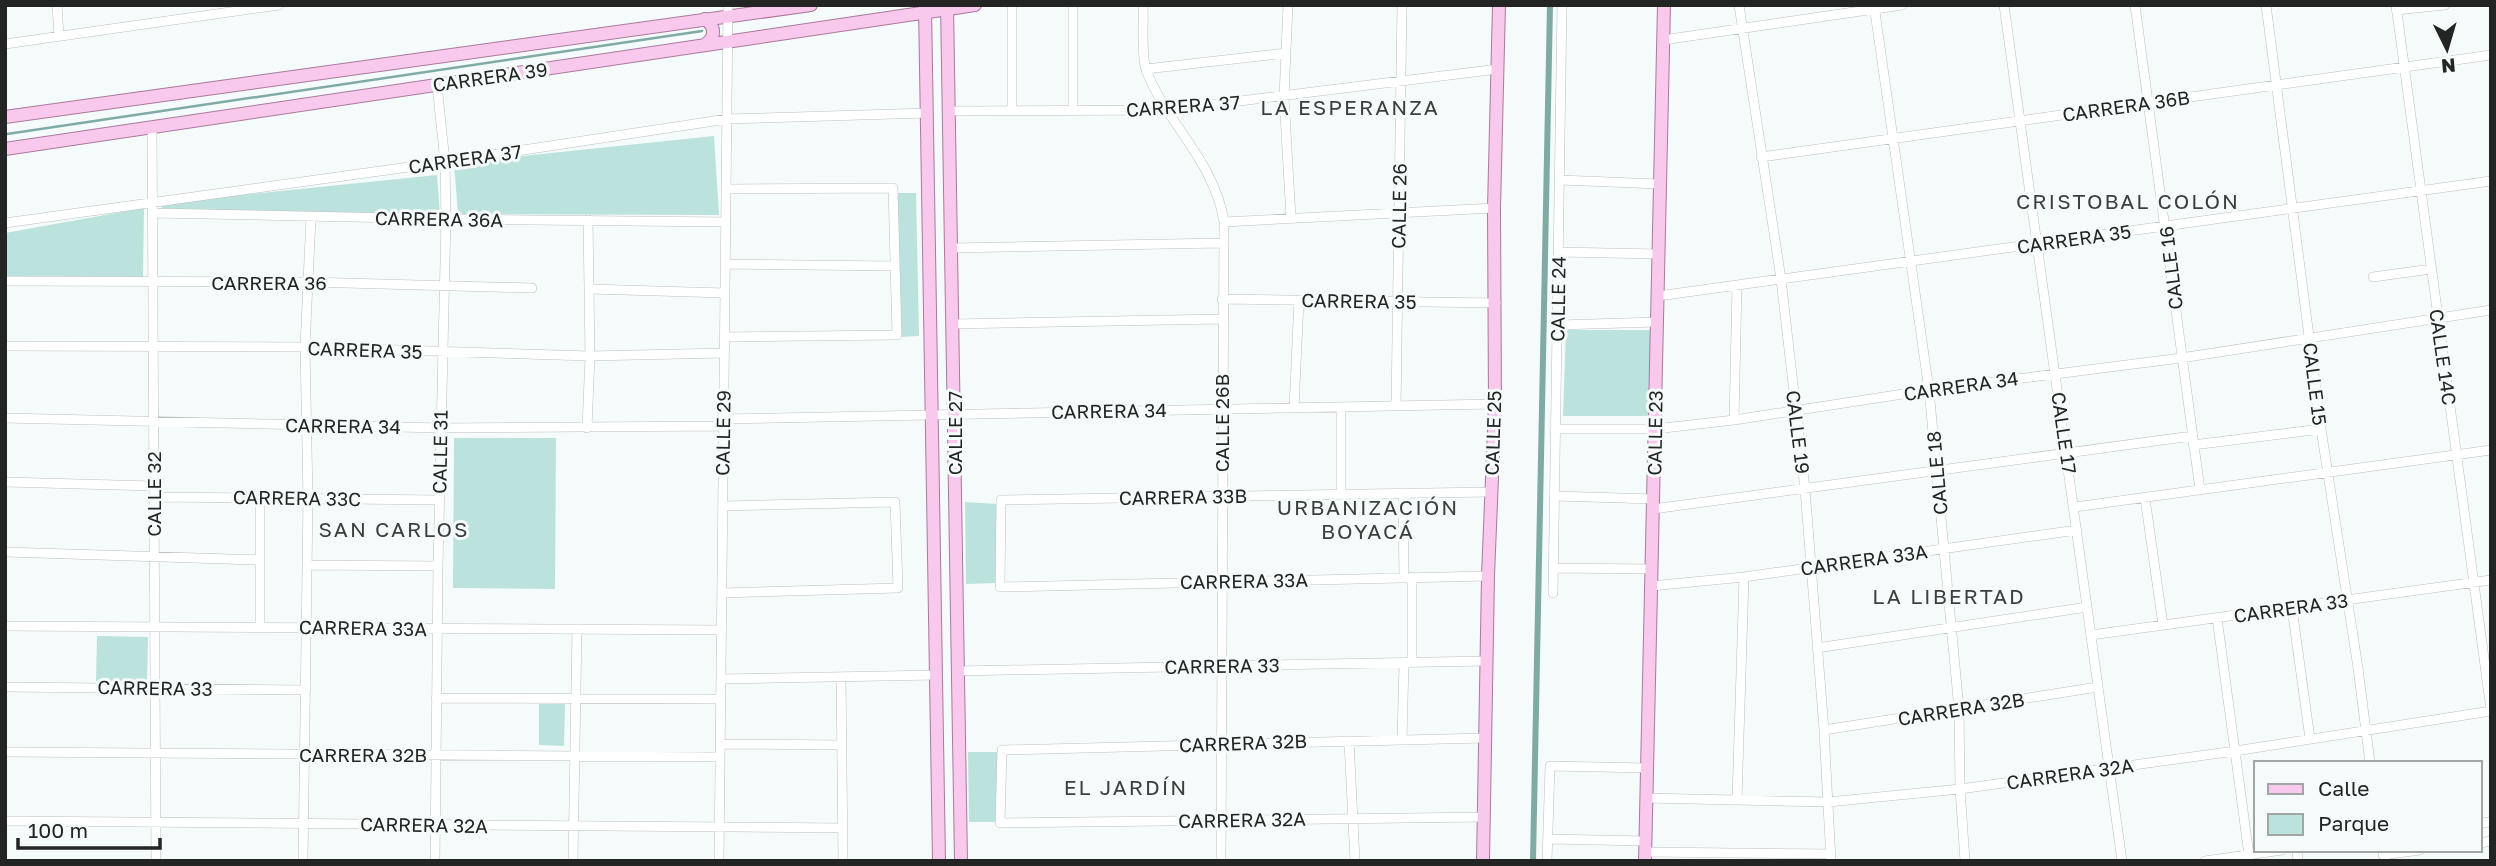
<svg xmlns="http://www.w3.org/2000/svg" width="2496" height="866" viewBox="0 0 2496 866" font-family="'Golos Text',sans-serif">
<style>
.green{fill:#bbe2dc}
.water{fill:#80aaa4}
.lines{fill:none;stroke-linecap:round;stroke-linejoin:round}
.stream{stroke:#80aaa4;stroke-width:2.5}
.minor-casing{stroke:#bbc0bf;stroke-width:10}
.major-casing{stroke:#ab789f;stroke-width:14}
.minor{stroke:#fff;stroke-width:9}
.major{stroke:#f8c8ed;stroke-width:12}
.labels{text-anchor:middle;stroke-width:6;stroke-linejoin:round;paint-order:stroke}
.street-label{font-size:19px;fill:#232524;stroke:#f5fbfa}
.neighbourhood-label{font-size:21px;letter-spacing:2px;fill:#3b3f3e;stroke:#f5fbfa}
</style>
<rect width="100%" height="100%" fill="#f5fbfa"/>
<path class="green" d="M714,136L719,215L458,214L454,163Z
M437,175L440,215L162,210V203Z
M897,193H916L919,336L900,337Z
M144,208L143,278L5,276V233Z
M1566,330H1651L1649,416H1563Z
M454,438H556L555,589L453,588Z
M965,502L998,504L997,583L966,584Z
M97,636L148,637L147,681H96Z
M539,704H565L564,746L539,745Z
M968,752H1001L998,822H969Z"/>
<path class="water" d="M1547,5H1553L1536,861H1530Z"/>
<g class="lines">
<path class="stream" d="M7,134L702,31"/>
<defs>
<path id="minor" d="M57,5L59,36
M1012,5V111
M1073,5V110
M1143,5C1144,23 1141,54 1146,70C1167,124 1215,162 1224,222L1221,861
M1288,5L1284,97L1291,218
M1739,5L1781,279L1805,489L1824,730L1831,861
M1874,5L1929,390L1959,709L1960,789L1965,861
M2004,5L2122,861
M2135,5L2200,490
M2266,5L2321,429L2358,668L2370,763
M2396,5L2491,710
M2396,10L2445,5
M1663,40L1902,5
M5,44L279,5
M1146,69L1286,53
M950,111L1168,110L1498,69
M152,127L156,861
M1761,157L2491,55
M1560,180L1659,184
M153,213L446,219L726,222
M1224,222L1494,208
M5,223L445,162L727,119L927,113
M952,248L1222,243
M1559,252L1658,254
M725,264L895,266
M2373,277L2431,269
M5,281L308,282L532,288
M589,289L725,293
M1658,296L2491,181
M1222,299L1496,303
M953,324L1222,319
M1558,325L1657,322
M724,337L897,335L893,188L726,189
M5,346L305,347L590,356L724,353
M1396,406L1402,5
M1294,408L1299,300
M5,418L441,428L723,426
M723,419L1495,404
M1734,420L1737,286
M587,428L590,356L588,220
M1556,429H1655L1734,420L1929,390L2181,358L2491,310
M2193,445L2321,429
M5,482L154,486
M1403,493L1404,578
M1341,495V407
M1555,496L1653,499
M154,497L440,500
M260,497V627
M2145,498L2163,625
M2075,507L2491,450
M1653,509L2192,436
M5,552L260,560
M307,565L438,566
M1554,568L1652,569
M1488,576L1000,587L1001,500L1490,492
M1651,586L1744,577L2077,530
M722,593L898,588L895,502L723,506
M1553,593L1562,5
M2292,608L2310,739
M2217,618L2249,855
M5,626L721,630
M2091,635L2491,580
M1817,648L2087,607
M1412,662V577
M958,671L1486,661
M841,677L843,861
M721,679L935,675
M5,687L306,690
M436,698L720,699
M1824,730L2098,687
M1402,739L1404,663
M1349,741L1355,861
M720,744L842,745
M5,752L720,757
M1646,798L1828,802L1960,789L2235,751L2491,711
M1737,800L1744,577
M1484,817L1000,823L1002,750L1485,738
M5,821L843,828
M2480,823L2491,822
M1548,839L1645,841
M2480,843L2491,841
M2297,850L2298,861
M1645,852L1831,854
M2383,855L2420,850
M303,861L308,498L305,347L311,217
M435,861L438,566L446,219L445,162L437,85
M573,861L577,629
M719,861L728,5
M1547,861L1550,766L1647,768
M2205,861L2282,850"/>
<path id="major" d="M947,5L961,861
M925,6L939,861
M704,45C716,38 716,27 705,19
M5,117L811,5
M5,149L975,5
M1483,861L1488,576L1495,404L1494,208L1499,5
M1645,861L1664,5"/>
</defs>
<use href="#minor" class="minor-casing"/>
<use href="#major" class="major-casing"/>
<use href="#minor" class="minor"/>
<use href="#major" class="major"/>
</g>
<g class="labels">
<g class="street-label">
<text transform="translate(490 77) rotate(-8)" y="7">CARRERA 39</text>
<text transform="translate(1183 106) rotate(-4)" y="7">CARRERA 37</text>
<text transform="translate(2126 106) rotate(-8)" y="7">CARRERA 36B</text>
<text transform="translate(465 159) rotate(-8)" y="7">CARRERA 37</text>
<text transform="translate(1399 206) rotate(-89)" y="7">CALLE 26</text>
<text transform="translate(439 219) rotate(1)" y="7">CARRERA 36A</text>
<text transform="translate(2074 239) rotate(-8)" y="7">CARRERA 35</text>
<text transform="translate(2171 268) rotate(-97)" y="7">CALLE 16</text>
<text x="269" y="290">CARRERA 36</text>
<text transform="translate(1558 299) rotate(-89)" y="7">CALLE 24</text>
<text transform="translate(1359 301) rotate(1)" y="7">CARRERA 35</text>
<text transform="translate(365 350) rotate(2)" y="7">CARRERA 35</text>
<text transform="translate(2443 357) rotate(82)" y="7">CALLE 14C</text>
<text transform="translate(2315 384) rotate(83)" y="7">CALLE 15</text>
<text transform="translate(1961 386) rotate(-8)" y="7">CARRERA 34</text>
<text transform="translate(1109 411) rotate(-1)" y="7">CARRERA 34</text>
<text transform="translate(1222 423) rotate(-90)" y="7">CALLE 26B</text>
<text transform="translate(343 426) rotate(1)" y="7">CARRERA 34</text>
<text transform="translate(1798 432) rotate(83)" y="7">CALLE 19</text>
<text transform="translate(723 433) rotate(-89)" y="7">CALLE 29</text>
<text transform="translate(955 433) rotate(-90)" y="7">CALLE 27</text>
<text transform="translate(1493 433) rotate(-88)" y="7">CALLE 25</text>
<text transform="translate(1655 433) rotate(-89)" y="7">CALLE 23</text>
<text transform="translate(2064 433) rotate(82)" y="7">CALLE 17</text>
<text transform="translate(440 452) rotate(-89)" y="7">CALLE 31</text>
<text transform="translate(1937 473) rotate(-95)" y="7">CALLE 18</text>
<text transform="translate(154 494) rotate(-90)" y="7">CALLE 32</text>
<text transform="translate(1183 497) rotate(-1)" y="7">CARRERA 33B</text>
<text transform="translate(297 498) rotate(1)" y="7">CARRERA 33C</text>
<text transform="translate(1864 560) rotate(-8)" y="7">CARRERA 33A</text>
<text transform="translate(1244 581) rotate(-1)" y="7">CARRERA 33A</text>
<text transform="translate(2291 608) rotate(-8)" y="7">CARRERA 33</text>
<text transform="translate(363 628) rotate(1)" y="7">CARRERA 33A</text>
<text transform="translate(1222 666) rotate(-1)" y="7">CARRERA 33</text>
<text transform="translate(155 688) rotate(1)" y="7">CARRERA 33</text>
<text transform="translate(1961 709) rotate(-9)" y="7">CARRERA 32B</text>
<text transform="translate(1243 743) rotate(-2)" y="7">CARRERA 32B</text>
<text x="363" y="762">CARRERA 32B</text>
<text transform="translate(2070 774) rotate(-8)" y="7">CARRERA 32A</text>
<text transform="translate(1242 820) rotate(-1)" y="7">CARRERA 32A</text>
<text transform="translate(424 825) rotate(1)" y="7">CARRERA 32A</text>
</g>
<g class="neighbourhood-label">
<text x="1350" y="115">LA ESPERANZA</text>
<text x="2128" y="209">CRISTOBAL COLÓN</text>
<text x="1368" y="515">URBANIZACIÓN<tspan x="1368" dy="24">BOYACÁ</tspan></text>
<text x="394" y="537">SAN CARLOS</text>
<text x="1949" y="604">LA LIBERTAD</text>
<text x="1126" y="795">EL JARDÍN</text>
</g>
</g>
<rect width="2496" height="866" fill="none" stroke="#232524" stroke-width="14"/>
<rect x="2254" y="761" width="228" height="91" fill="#f5fbfa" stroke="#a1a5a4" stroke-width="2"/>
<rect x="2268" y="784" width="35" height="10" fill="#f8c8ed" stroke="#a1a5a4" stroke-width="2"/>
<text x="2318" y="796" font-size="21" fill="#232524">Calle</text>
<rect x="2268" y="814" width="35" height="21" fill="#bbe2dc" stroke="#a1a5a4" stroke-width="2"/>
<text x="2318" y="831" font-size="21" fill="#232524">Parque</text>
<g transform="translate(2447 49) rotate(175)" stroke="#f5fbfa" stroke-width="5" paint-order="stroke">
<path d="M0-5L12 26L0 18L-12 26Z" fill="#232524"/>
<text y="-10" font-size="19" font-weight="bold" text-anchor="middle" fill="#232524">N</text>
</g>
<path d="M18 838v10h142v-10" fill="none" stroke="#232524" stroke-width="3.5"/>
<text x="28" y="838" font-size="21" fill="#232524" stroke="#f5fbfa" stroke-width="5" paint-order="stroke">100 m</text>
</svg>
